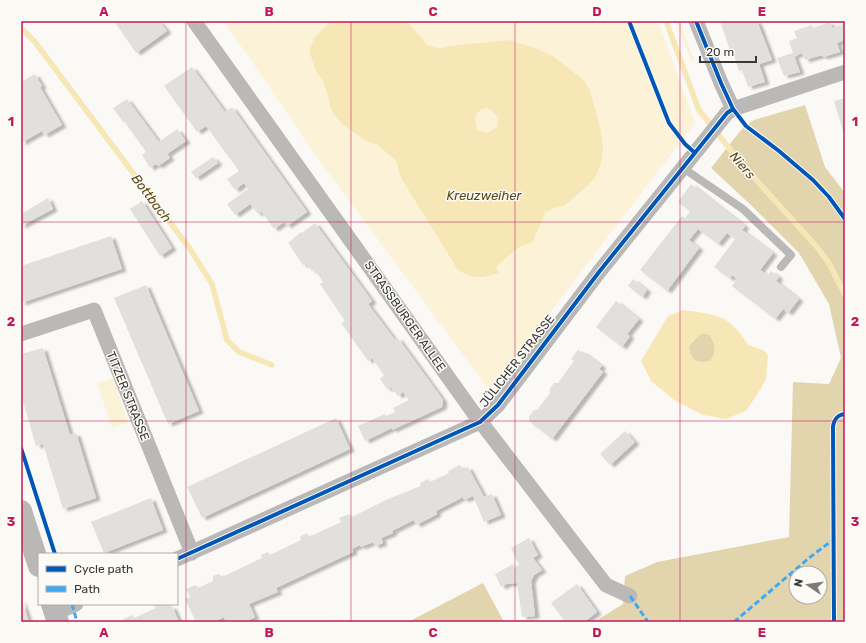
<svg xmlns="http://www.w3.org/2000/svg" width="866" height="643" viewBox="0 0 866 643" font-family="Rubik,sans-serif">
<style>
.green{fill:#fcf2d8}
.forest{fill:#e2d5ae;fill-rule:evenodd}
.water{fill:#f8e7b6;fill-rule:evenodd}
.lines{fill:none;stroke-linecap:round;stroke-linejoin:round}
.stream{stroke:#f8e7b6;stroke-width:5.5}
.building{fill:#e1e0dd;filter:url(#shadow)}
.lane{stroke:#bab9b8;stroke-width:8}
.street{stroke:#bab9b8;stroke-width:15}
.secondary{stroke:#bab8b6;stroke-width:22}
.quiet{stroke:#3fa9f5;stroke-width:3;stroke-dasharray:6 3;stroke-linecap:butt}
.cycleway-casing{stroke:#fcfaf5;stroke-width:6}
.cycleway{stroke:#0057b8;stroke-width:4}
.grid{fill:none;stroke:#c2185b;stroke-width:1;stroke-opacity:0.55}
.labels{text-anchor:middle;stroke-width:3;stroke-linejoin:round;paint-order:stroke}
.street-label{font-size:12px;fill:#383836;stroke:#fcfaf5}
.water-label{font-size:13px;font-style:italic;fill:#5a4a15;stroke:#fcfaf5}
.neatline{fill:none;stroke:#c2185b;stroke-width:1.5}
.grid-label{font-size:13px;text-anchor:middle;font-weight:bold;fill:#c2185b}
</style>
<defs>
<filter id="shadow"><feDropShadow dx="4.5" dy="2.5" stdDeviation="1" flood-color="#0004"/></filter>
</defs>
<rect width="100%" height="100%" fill="#fbf9f6"/>
<path class="green" d="M223,21H658L695,123L490,391L314,153L253,63Z
M676,21H680L694,60L691,61Z
M113,378L128,423L112,428L97,383Z"/>
<path class="forest" d="M805,105L825,167L845,193V622H594L623,604L625,576L657,562L789,537L793,382L829,384L841,358L829,304L799,253L754,208L711,168L741,130L754,120ZM796,573H820V597H796Z
M703,333L710,335C716,346 717,350 711,361C697,364 690,361 689,346L698,336Z
M483,583L504,622H408Z"/>
<path class="water" d="M331,21H407L427,45L440,49L450,46L509,40L538,49L553,56L585,81L590,91L600,127L603,148L602,159L599,169L594,179L585,188L564,206L554,208L545,213L532,243C518,245 506,258 496,267L499,273C481,278 474,280 458,270L401,178L396,161L378,145L366,141L355,133L343,125L334,115L330,106L329,99L322,79L316,71L309,51L315,37ZM486,108L492,111L498,118L497,127L488,133L477,130L475,117L480,110Z
M683,310C715,314 731,315 748,345L763,350L768,355L766,379L760,390L746,411L726,419L703,415L674,400L651,381L641,361L668,316ZM703,333L710,335C716,346 717,350 710,361C697,364 690,361 689,346L698,336Z"/>
<g class="lines">
<path class="stream" d="M666,21L699,110L740,162L817,247L830,265L845,295
M21,28L35,42L190,249L212,284L227,340L239,352L272,365"/>
</g>
<path class="building" d="M114,21H159L167,31L136,53Z
M720,21H757L772,60L759,64L765,82L748,87L742,70L739,71L732,49L730,50Z
M830,22L832,28L845,23V40L837,43L840,52L823,57L822,55L805,60L802,53L794,56L800,72L784,76L777,58L793,53L789,41L797,38L794,31L812,25L813,28Z
M192,67L225,112L232,107L307,212L287,226L284,222L274,229L261,211L258,214L250,204L235,215L227,204L248,189L244,183L235,190L227,179L239,171L206,126L197,132L164,86Z
M35,74L42,86L40,87L62,125L44,135L42,131L21,143V82Z
M845,98V138L834,101Z
M127,99L159,142L177,129L186,141L167,154L170,158L158,166L156,164L150,168L142,155L146,152L124,121L123,122L113,108Z
M213,157L218,163L196,178L191,172Z
M691,184L745,226L742,230L773,253L760,270L768,275L771,271L779,277L776,281L799,299L788,313L783,309L775,319L732,286L737,279L732,275L730,279L714,267L735,239L727,233L718,244L698,229L689,240L699,248L667,291L640,270L682,216L685,218L690,211L678,202Z
M48,198L53,209L21,226V214Z
M142,201L172,248L160,256L130,209Z
M315,223L372,301L368,304L395,340L398,338L443,400L442,407L392,430V428L365,441L358,426L385,414L386,416L395,412L393,408L409,400L403,392L398,396L391,387L387,389L380,379L384,375L372,358L368,361L341,323L345,321L320,284L323,282L314,269L312,271L306,263L303,265L288,243L301,232L302,233Z
M111,236L122,269L21,303V266Z
M633,279L647,290L642,297L628,286Z
M146,285L199,411L168,424L114,298Z
M616,301L639,319L627,334L630,336L622,347L596,327Z
M43,348L70,435L76,433L96,498L63,509L43,444L36,446L21,395V354Z
M578,350L581,352L582,351L602,366L599,369L603,372L552,439L529,421V417L534,410H537L550,393L549,390L554,383H558L574,361L571,359Z
M336,418L350,449L202,518L187,487Z
M625,431L635,442L610,465L600,454Z
M460,465L462,469L468,467L484,497L492,494L501,515L484,522L473,496L464,500L463,497L436,511L437,514L426,520L416,525L414,520L392,531L393,533L381,538L383,543L375,546L373,542L361,547L360,545L352,549L353,552L276,588L278,592L249,604L255,617L249,620V622H226L224,617L214,622H196L185,599L190,597L186,589L196,585L198,588L213,581V576L219,574L222,577L262,558L261,555L268,552L270,555L301,540L300,537L307,533L309,537L341,522L339,518L350,514L352,517L388,499L421,486L420,483L428,479L430,482L449,473L448,471Z
M151,498L163,530L104,553L91,522Z
M529,538L538,555L533,558L542,570L534,575L531,581L535,616L522,617L517,583L507,584L501,587L495,574L513,564L514,568L519,565L511,548Z
M577,584L597,612L584,622H565L551,603Z
M21,599L29,622H21Z
M156,604H166L168,608L172,606L179,622H125L123,619L133,615L134,618L156,608L154,605Z"/>
<g class="lines">
<path class="lane" d="M683,168L743,209L791,255L781,267"/>
<path class="street" d="M194,21L473,412L606,585L630,596
M696,21L721,83L733,109
M21,334L94,310L192,553
M177,559L480,422L498,405L599,272L727,113L733,109L845,72
M55,613L76,604"/>
<path class="secondary" d="M21,511L39,566
M52,604L58,622"/>
<path class="quiet" d="M630,596L648,622
M72,604L77,622
M734,622L809,558L834,539"/>
<defs>
<path id="cycleway" d="M629,21L669,123L685,144L695,153
M696,21L721,83L733,109L746,126L779,151L813,180L829,197L845,219
M21,448L55,554
M177,559L480,422L498,405L599,272L727,113L733,109
M834,622L833,427C834,419 837,415 845,414"/>
</defs>
<use href="#cycleway" class="cycleway-casing"/>
<use href="#cycleway" class="cycleway"/>
</g>
<path class="grid" d="M186,21V622M351,21V622M515,21V622M680,21V622M21,222H845M21,421H845"/>
<g class="labels">
<g class="street-label">
<text transform="translate(405 316) rotate(55)" y="4">STRASSBURGER ALLEE</text>
<text transform="translate(517 361) rotate(-52)" y="4">JÜLICHER STRASSE</text>
<text transform="translate(128 396) rotate(68)" y="4">TITZER STRASSE</text>
</g>
<g class="water-label">
<text transform="translate(743 165) rotate(49)" y="5">Niers</text>
<text x="484" y="200">Kreuzweiher</text>
<text transform="translate(152 198) rotate(53)" y="5">Bottbach</text>
</g>
</g>
<rect width="866" height="643" fill="none" stroke="#fcfaf5" stroke-width="44"/>
<rect x="38" y="553" width="140" height="52" fill="#fcfaf5" stroke="#aeaca9"/>
<rect x="46" y="566" width="20" height="6" fill="#0057b8" stroke="#aeaca9"/>
<text x="74" y="573" font-size="12" fill="#383836">Cycle path</text>
<rect x="46" y="586" width="20" height="6" fill="#3fa9f5" stroke="#aeaca9"/>
<text x="74" y="593" font-size="12" fill="#383836">Path</text>
<g transform="translate(808 585) rotate(283)"><circle r="19" fill="#fcfaf5" stroke="#aeaca9"/>
<path d="M0-3L7 15L0 10L-7 15Z" fill="#7c7c79"/>
<text y="-6" font-size="11" font-weight="bold" text-anchor="middle" fill="#383836">N</text>
</g>
<path d="M700 56v6h56v-6" fill="none" stroke="#383836" stroke-width="2"/>
<text x="706" y="56" font-size="12" fill="#383836" stroke="#fcfaf5" stroke-width="3" paint-order="stroke">20 m</text>
<rect x="22" y="22" width="822" height="599" class="neatline"/>
<g class="grid-label">
<text x="104" y="16">A</text>
<text x="269" y="16">B</text>
<text x="433" y="16">C</text>
<text x="597" y="16">D</text>
<text x="762" y="16">E</text>
<text x="11" y="126">1</text>
<text x="855" y="126">1</text>
<text x="11" y="326">2</text>
<text x="855" y="326">2</text>
<text x="11" y="526">3</text>
<text x="855" y="526">3</text>
<text x="104" y="637">A</text>
<text x="269" y="637">B</text>
<text x="433" y="637">C</text>
<text x="597" y="637">D</text>
<text x="762" y="637">E</text>
</g>
</svg>
